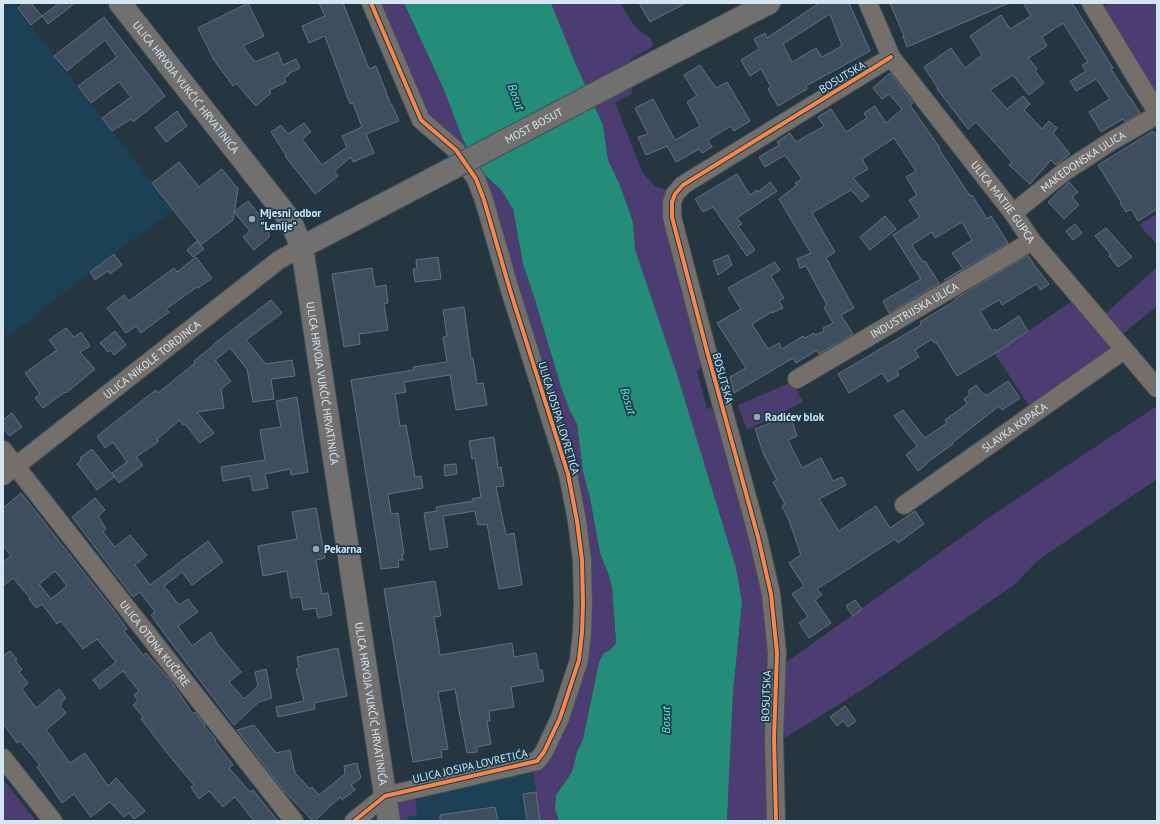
<svg xmlns="http://www.w3.org/2000/svg" width="1160" height="824" viewBox="0 0 1160 824" font-family="'PT Sans',sans-serif">
<style>
.built{fill:#1c4157}
.green{fill:#4b3c71}
.water{fill:#268c7a}
.building{fill:#3f4e5e;stroke:#65707b;fill-rule:evenodd}
.lines{fill:none;stroke-linecap:round;stroke-linejoin:round}
.minor-casing{stroke:#44515b;stroke-width:20}
.major-casing{stroke:#44515b;stroke-width:24}
.minor{stroke:#756f6b;stroke-width:18}
.major{stroke:#72706e;stroke-width:22}
.major-bridge-casing{stroke:#44515b;stroke-width:24;stroke-linecap:butt}
.major-bridge{stroke:#72706e;stroke-width:22}
.cycleway-casing{stroke:#1a394d;stroke-width:6}
.cycleway{stroke:#f5874c;stroke-width:4}
.poi-dot{fill:#97a8b4;stroke:#1a394d;stroke-width:1.5}
.labels{text-anchor:middle;stroke-width:3.5;stroke-linejoin:round;paint-order:stroke}
.street-label{font-size:11px;fill:#d4e6f2;stroke:#1a394d}
.poi-label{font-size:11px;font-weight:bold;fill:#d4e6f2;stroke:#1a394d;text-anchor:start}
.water-label{font-size:12px;font-style:italic;fill:#64f3d7;stroke:#1a394d}
</style>
<rect width="100%" height="100%" fill="#263641"/>
<path class="built" d="M3,3H14L173,210L90,272L8,337L3,330Z
M533,770L540,821H372L394,801Z"/>
<path class="green" d="M378,3H404L444,90L463,140L483,173L502,191L513,209L523,264L535,300L562,390L570,411L577,424L583,472L590,498L600,553L609,576L612,587L616,643L599,662L583,739L577,752L572,772L556,795L555,809L559,821H540L533,770L563,722L586,567L494,221L427,120Z
M551,3H620C626,11 631,23 639,30C645,36 652,34 653,46C646,52 636,55 629,61L632,94L615,102L642,172L655,186L666,190L667,218L705,364L697,371L707,409L714,407L737,483L769,617L771,821H727L733,693L742,602L676,371L635,249L633,222L619,183L608,160L603,125L574,60Z
M1108,3H1157V97L1104,9L1106,4Z
M1157,214V244L1139,225Z
M1157,267V306L1123,334L1105,314Z
M1072,301L1116,350L1032,410L995,354Z
M792,382L803,402L747,430L738,405Z
M1157,406V479L1037,561L1014,585L859,692L780,741L785,663L991,516Z
M3,779L36,821H3Z
M415,797L417,815L407,817L408,821H399L397,801Z"/>
<path class="water" d="M404,3H551L574,60L603,125L608,160L619,183L633,222L635,249L676,371L736,568L742,602L733,693L727,821H559L555,809L556,795L572,772L577,752L583,739L599,662L604,653L610,650L616,643L612,587L609,576L600,553L590,498L583,472L577,424L570,411L562,390L535,300L523,264L513,209L502,191L483,173L463,140L444,90Z"/>
<path class="building" d="M24,3H31L42,16L31,25L18,8Z
M59,3H75L48,24L42,16Z
M248,3L264,36L243,46L255,62L278,52L283,65L296,59L300,68L288,74L289,75L284,78L286,82L269,90L271,93L256,106L236,83L233,86L214,60L198,28Z
M319,3H343L369,69L376,66L391,105H392L399,121L366,134L374,153L353,162L351,157L334,171L338,176L315,194L285,156L286,155L271,132L281,125L288,134L304,123L311,132L302,139L322,165L347,147L342,136L362,127L353,103L350,104L325,36L309,43L302,26L325,16Z
M639,3H686L650,22Z
M819,3H849L870,51L806,86L807,89L778,106L768,89L771,87L761,69L750,76L741,60L759,49L754,39L765,33L767,38ZM830,14L842,46L822,57L816,48L792,62L783,44Z
M890,3H1009L907,47L903,36H904Z
M1023,3H1072L1113,68L1111,69L1129,97H1130L1140,113L1125,122L1123,119L1101,132L1089,112L1110,99L1096,79L1076,91L1070,81L1086,71L1082,65L1088,62L1063,23L1042,37L1047,46L1028,58L1037,69L1035,71L1044,83L1029,95L1013,75L990,90L1007,109L1023,96L1030,104L1024,110L1042,129L1049,121L1057,128L1053,133L1070,154L1056,165L1051,160L1030,184L1009,165L1012,162L976,122L968,129L937,89L938,88L924,67L951,48L965,68L982,55L970,36L1001,15L1010,29L1031,16Z
M104,17L165,96L133,122L131,119L112,131L102,118L131,97L119,82L91,103L78,86L117,57L105,40L67,71L54,56Z
M700,65L716,88L727,82L750,121L734,131L731,126L708,140L712,147L702,153L699,149L676,162L667,146L646,155L638,137L648,134L635,108L653,99L675,140L700,126L687,102L697,96L684,75Z
M890,73L913,103L910,105L940,148L939,149L970,196L972,195L987,219L991,216L1008,243L944,280L963,269L952,253L972,240L962,222L935,238L932,232L912,245L923,262L925,261L939,283L889,313L883,301L921,279L893,235L920,217L909,200L917,195L906,177L916,171L894,138L862,159L868,169L853,178L869,196L862,202L851,190L812,213L835,252L826,258L854,308L841,315L853,334L819,354L817,350L796,363L793,358L734,393L730,377L746,368L717,323L741,309L728,288L775,262L780,270L771,276L784,298L779,301L783,308L772,313V312L752,324L768,349L779,343L782,349L803,336L805,338L814,333L815,335L824,331L823,328L833,323L824,307L827,305L806,266L800,268L797,259L811,253L779,199L797,185L795,183L802,179L785,155L765,167L759,157L779,145L777,142L790,133L796,142L824,126L818,117L831,109L846,132L867,118L864,113L875,106L886,123L902,109L889,94L882,99L873,88Z
M177,111L187,126L166,142L155,128Z
M1153,131L1157,137V209L1138,221L1131,209L1126,212L1120,203L1121,202L1098,165Z
M179,162L199,187L222,169L238,189L233,220L201,245L152,183Z
M737,174L750,195L757,190L758,192L770,182L777,191L737,218L742,224L738,226L755,250L747,256L713,207L703,212L695,199Z
M1069,182L1078,192L1072,197L1079,205L1064,219L1048,202Z
M248,201L269,226V237L254,250L243,237L250,231L234,212Z
M885,216L896,229L870,250L860,237Z
M1075,224L1082,233L1073,240L1066,231Z
M1106,228L1132,257L1118,267L1109,256L1111,255L1095,236Z
M197,241L204,249L193,257L187,250Z
M114,254L122,265L110,274L108,271L95,280L90,272Z
M728,255L732,265L718,275L713,261Z
M1028,255L1034,265L1049,284L1041,290L1036,284L1002,305L999,300L980,311L992,331L995,329L996,331L1019,316L1028,331L999,351L957,376L936,342L934,343L932,339L915,350L919,357L897,371L899,375L888,382L882,373L849,393L838,374L921,325L920,322L956,300L955,299Z
M196,257L212,278L198,288L197,287L166,309L169,312L141,333L136,326L126,333L107,308L124,295L129,301L174,268L177,272Z
M438,257L441,279L415,282L413,269H417L416,260Z
M372,268L375,287L386,285L388,303L384,304L388,330L359,334L360,344L344,347L332,274Z
M271,300L282,313L246,340L266,364L292,360L295,376L271,379L274,399L253,402L247,369L230,348L215,360L231,381L221,389L224,408L197,412L214,433L200,443L185,424L183,425L180,420L157,439L159,441L136,457L143,465L119,483L112,473L127,462L113,442L105,448L97,436L156,390L158,393L195,363L194,361L214,345V344Z
M464,307L471,358H473L477,384L483,383L487,405L456,410L450,375L404,382L406,392L395,394L400,426L406,425L415,477L421,476L423,488L388,494L391,514L398,513L404,554H402L403,560H398L399,567L381,569L351,380L414,370L413,367L447,362L443,337L447,336L443,310Z
M66,328L74,337L81,332L90,346L80,352L95,369L66,393L65,392L43,408L35,398L40,394L25,373L57,350L49,340Z
M115,331L126,345L114,355L110,350L108,352L100,343Z
M1008,381L1020,398L1002,410L999,406L952,443L953,444L926,463L927,464L918,471L906,455L917,446L894,416L903,410L925,438L947,423L945,420L967,404L964,399L970,394L968,391L976,385L984,395L986,394V396Z
M297,397L308,472L291,475L290,469L265,474L268,488L253,491L250,476L223,481L221,467L265,460L260,430L281,427L276,401Z
M12,413L22,427L9,436L3,428V420Z
M790,415L797,436L788,440L802,468L821,458L833,481L842,477L846,485L819,499L839,531L876,506L890,528L915,511L924,524L898,543L895,539L817,589L822,595L815,600L831,623L809,638L799,623L808,617L792,594L804,586L789,563L801,555L789,520L782,506L785,504L773,482L777,480L764,455L755,429Z
M494,437L498,468L501,467L504,486L496,487L506,535L514,533L522,585L499,589L487,524L478,525L475,511L443,516L448,547L430,550L424,513L437,511L436,507L473,501L472,499L481,497L475,458L472,459L469,441Z
M92,449L114,477L97,490L77,464L81,460L80,458Z
M456,464L457,474L445,476L444,465Z
M21,493L112,608L127,629L124,631L143,655L146,653L170,680L193,714L195,712L205,725L204,726L216,740L215,741L233,765L229,768L250,792L253,790L278,821H254L235,797L223,807L209,791L199,799L191,787L194,785L172,759L141,719L143,717L133,705L138,701L134,695L139,691L123,671L100,689L93,680L116,662L97,639L83,649L61,621L57,624L42,604L36,608L29,599L30,598L13,578L3,586V562L11,556L3,546V508ZM55,571L67,586L51,599L39,584Z
M95,498L105,510L98,516L106,529L103,532L115,547L130,535L147,555L135,565L150,585L208,541L223,562L192,585L182,572L164,586L179,605L188,599L198,612L178,626L192,646L211,632L217,643L241,672L229,682L244,699L258,686L255,672L266,669L272,698L259,702L234,725L166,636L151,615L155,612L140,592L133,597L72,517Z
M316,508L325,558L316,560L322,594L328,593L332,615L318,618L316,608L303,610L301,597L291,598L287,571L263,576L258,546L297,539L292,512Z
M435,581L441,616L434,617L440,655L512,643L514,657L536,653L539,670H542L544,681L511,687L514,707L489,711L490,721H487L491,744L477,747V752L467,753L455,689L438,692L448,749L441,750L442,757L413,762L384,589Z
M855,600L862,609L853,616L846,606Z
M338,648L347,696L314,703L315,709L278,717L276,707L304,701L296,669L299,668L297,657Z
M10,651L17,659L15,660L22,670L19,672L28,683L22,689L36,708L59,689L66,698L61,702L62,704L60,706L66,713L46,730L54,740H53L70,763L85,753L108,786L116,778L145,811L134,819L129,813L124,817L110,802L91,817L74,794L62,803L37,767L40,765L20,741L17,743L3,723V656Z
M845,706L856,721L848,727L843,721L837,726L830,717Z
M254,725L276,753L290,750L295,773L310,789L312,787L319,795L345,774L344,766L357,763L361,778L351,785L355,790L342,800L340,797L315,821H313L284,791L237,730Z
M536,792L540,821H527L523,794Z
M495,807L498,821H440V815Z"/>
<g class="lines">
<defs>
<g id="minor">
<path id="s1" d="M868,3L891,57L1013,213L1032,241L1157,388"/>
<path d="M1091,3L1157,112"/>
<path id="s2" d="M1013,213L1064,172L1110,142L1157,115"/>
<path id="s3" d="M797,379L1032,241"/>
<path id="s4" d="M3,450L294,821"/>
<path id="s5" d="M3,476L279,260L302,247"/>
<path id="s6" d="M904,505L1124,350"/>
<path d="M3,758L53,821"/>
<path d="M354,821L385,796L537,761L544,752L560,718L579,660L582,632L583,603L582,560L577,521L568,474L510,290L484,200L476,179L456,150L421,120L371,3"/>
<path d="M776,821L774,738L777,653L771,594L758,537L707,351L672,217V202L675,194L683,185L891,57"/>
</g>
<g id="major">
<path id="s7" d="M120,3L290,220L302,247L389,821"/>
<path d="M636,72L769,3"/>
<path d="M302,247L432,179"/>
</g>
</defs>
<use href="#minor" class="minor-casing"/>
<use href="#major" class="major-casing"/>
<use href="#minor" class="minor"/>
<use href="#major" class="major"/>
<defs>
<g id="major-bridge">
<path id="s8" d="M432,179L636,72"/>
</g>
</defs>
<use href="#major-bridge" class="major-bridge-casing"/>
<use href="#major-bridge" class="major-bridge"/>
<defs>
<path id="cycleway" d="M354,821L385,796L537,761L544,752L560,718L579,660L582,632L583,603L582,560L577,521L568,474L510,290L484,200L476,179L456,150L421,120L371,3
M776,821L774,738L777,653L771,594L758,537L707,351L672,217V202L675,194L683,185L891,57"/>
</defs>
<use href="#cycleway" class="cycleway-casing"/>
<use href="#cycleway" class="cycleway"/>
</g>
<g class="poi-dot">
<circle cx="252" cy="219" r="4"/>
<circle cx="757" cy="417" r="4"/>
<circle cx="316" cy="549" r="4"/>
</g>
<g class="labels">
<g class="street-label">
<text transform="translate(842 77) rotate(-31)" y="4">BOSUTSKA</text>
<text dy="4" stroke="none"><textPath href="#s7" startOffset="107">ULICA HRVOJA VUKČIĆ HRVATINIĆA</textPath></text>
<text dy="4" stroke="none"><textPath href="#s8" startOffset="115">MOST BOSUT</textPath></text>
<text dy="4" stroke="none"><textPath href="#s2" startOffset="87">MAKEDONSKA ULICA</textPath></text>
<text dy="4" stroke="none"><textPath href="#s1" startOffset="242">ULICA MATIJE GUPCA</textPath></text>
<text dy="4" stroke="none"><textPath href="#s3" startOffset="136">INDUSTRIJSKA ULICA</textPath></text>
<text dy="4" stroke="none"><textPath href="#s5" startOffset="189">ULICA NIKOLE TORDINCA</textPath></text>
<text transform="translate(723 378) rotate(75)" y="4">BOSUTSKA</text>
<text dy="4" stroke="none"><textPath href="#s7" startOffset="443">ULICA HRVOJA VUKČIĆ HRVATINIĆA</textPath></text>
<text transform="translate(559 418) rotate(73)" y="4">ULICA JOSIPA LOVRETIĆA</text>
<text dy="4" stroke="none"><textPath href="#s6" startOffset="135">SLAVKA KOPAČA</textPath></text>
<text dy="4" stroke="none"><textPath href="#s4" startOffset="246">ULICA OTONA KUČERE</textPath></text>
<text transform="translate(766 696) rotate(-88)" y="4">BOSUTSKA</text>
<text dy="4" stroke="none"><textPath href="#s7" startOffset="767">ULICA HRVOJA VUKČIĆ HRVATINIĆA</textPath></text>
<text transform="translate(470 766) rotate(-13)" y="4">ULICA JOSIPA LOVRETIĆA</text>
</g>
<g class="poi-label">
<text x="260" y="217">Mjesni odbor<tspan x="260" dy="13">"Lenije"</tspan></text>
<text x="765" y="421">Radićev blok</text>
<text x="324" y="553">Pekarna</text>
</g>
<g class="water-label">
<text transform="translate(516 97) rotate(69)" y="4">Bosut</text>
<text transform="translate(628 401) rotate(72)" y="4">Bosut</text>
<text transform="translate(666 720) rotate(-90)" y="4">Bosut</text>
</g>
</g>
<rect width="1160" height="824" fill="none" stroke="#d4e6f2" stroke-width="8"/>
</svg>
